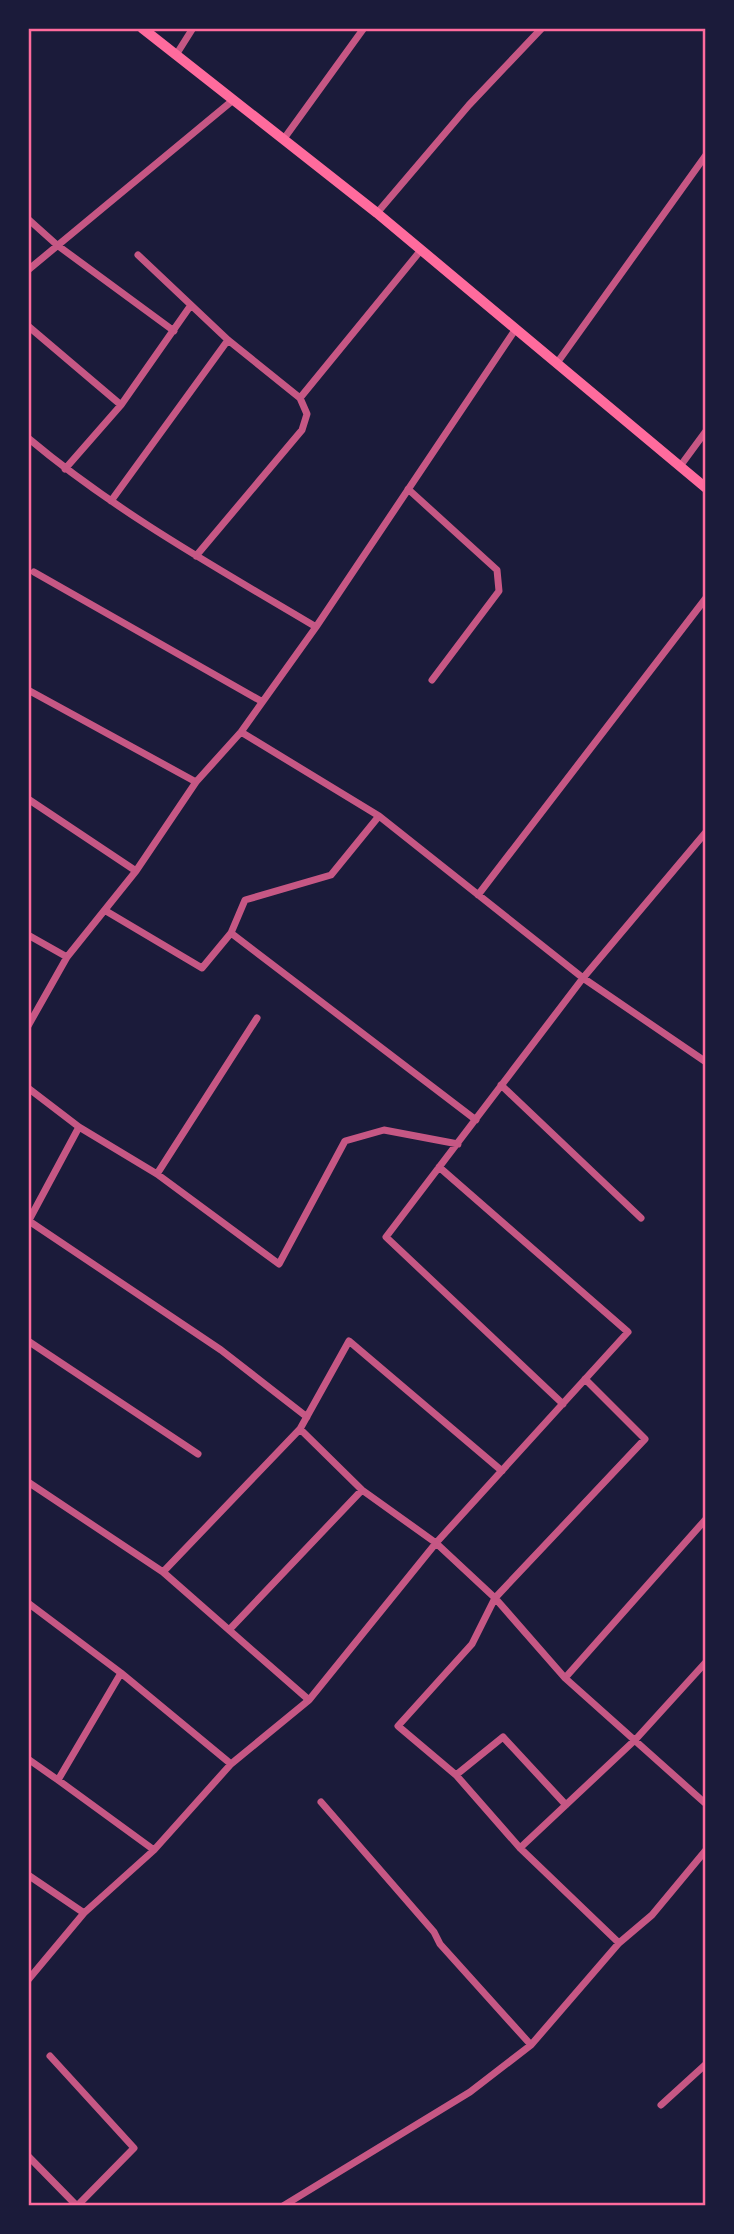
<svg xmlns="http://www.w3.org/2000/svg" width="734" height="2234" viewBox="0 0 734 2234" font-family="Commissioner,sans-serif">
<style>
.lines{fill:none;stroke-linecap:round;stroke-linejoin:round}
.minor{stroke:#c65784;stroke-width:7}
.secondary{stroke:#ff6b9d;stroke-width:10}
.neatline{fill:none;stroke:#ff6b9d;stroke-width:2.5}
</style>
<rect width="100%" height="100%" fill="#1b1b3a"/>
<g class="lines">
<path class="minor" d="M176,55L193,28
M283,140L364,28
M377,213L469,105L542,28
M28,219L57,245L174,331
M138,255L228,340L300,398L307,414L302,430L196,556
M28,270L232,101
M28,326L121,405
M557,363L706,155
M300,398L421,250
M28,438C116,512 217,568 316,627
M681,465L706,431
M65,469L121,405L191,305
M408,489L497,570L499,591L432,680
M111,501L228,340
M34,572L261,701
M28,690L196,782
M241,732L379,816L583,978L706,1062
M28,799L136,871
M478,895L706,598
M106,911L202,968L231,933L245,900L331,875L379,816
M231,933L476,1120
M28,935L67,957
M28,1026L67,957L136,871L196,782L241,732L316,627L515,330
M501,1085L641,1218
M28,1088L79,1127L157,1174L279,1264L345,1141L384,1130L458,1144
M157,1174L257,1018
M29,1221L221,1350L307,1417
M28,1222L79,1127
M28,1341L198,1454
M585,1379L645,1439L495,1598L565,1678L706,1804
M563,1404L386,1237L583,978L706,832
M300,1429L362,1490L436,1543L495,1598L472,1644L398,1726L456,1775L520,1848L619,1943
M28,1482L163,1572L309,1700L436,1543L628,1332L439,1167
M163,1572L300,1429L349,1341L502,1471
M28,1603L121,1673L231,1764
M229,1630L362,1490
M565,1678L706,1519
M28,1759L58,1780L121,1673
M456,1775L503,1737L566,1805
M58,1780L154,1850
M321,1802L434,1932L440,1944L531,2045
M520,1848L636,1739L706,1662
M28,1875L84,1913
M28,1980L84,1913L154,1850L231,1764L309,1700
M50,2056L134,2148L77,2206
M661,2105L706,2064
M28,2156L77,2206
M283,2206L470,2092L531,2045L619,1943L652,1915L706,1850"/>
<path class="secondary" d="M142,28L377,213L706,488"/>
</g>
<rect width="734" height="2234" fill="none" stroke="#1b1b3a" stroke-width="60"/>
<rect x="30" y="30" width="674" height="2174" class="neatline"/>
</svg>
